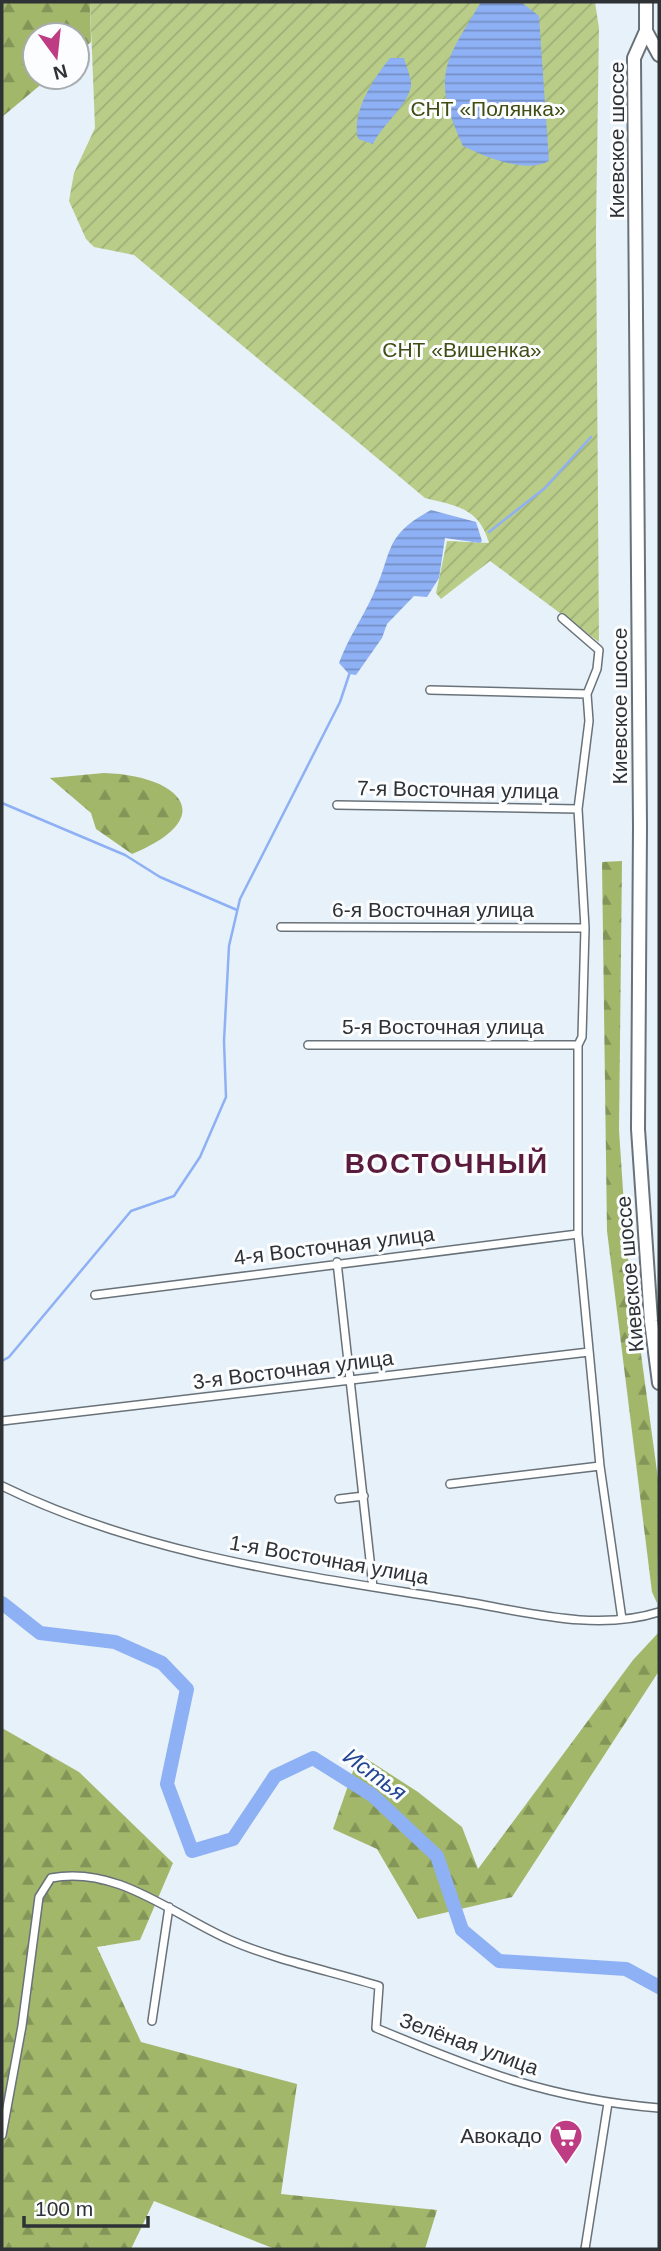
<svg xmlns="http://www.w3.org/2000/svg" width="661" height="2251" viewBox="0 0 661 2251" font-family="Arial,sans-serif">
<style>
.forest{fill:url(#forest-firs)}
.garden{fill:url(#garden-furrows)}
.water{fill:url(#water-rules)}
.lines{fill:none;stroke-linecap:round;stroke-linejoin:round}
.stream{stroke:#8eb0f4;stroke-width:2.5}
.river{stroke:#8eb0f4;stroke-width:14}
.street-casing{stroke:#697279;stroke-width:10}
.highway-casing{stroke:#697279;stroke-width:16}
.street{stroke:#fff;stroke-width:7}
.highway{stroke:#fff;stroke-width:12}
.labels{text-anchor:middle;stroke-width:6;stroke-linejoin:round;paint-order:stroke}
.park-label{font-size:21px;fill:#404d14;stroke:#fbfdff}
.street-label{font-size:21px;fill:#2e3235;stroke:#fbfdff}
.poi-label{font-size:21px;fill:#2e3235;stroke:#fbfdff;text-anchor:end}
.water-label{font-size:23px;font-style:italic;fill:#234594;stroke:#fbfdff}
.district-label{font-size:28px;font-weight:bold;letter-spacing:2px;fill:#5a1b3d;stroke:#fbfdff}
</style>
<defs>
<pattern id="forest-firs" width="22" height="20" patternUnits="userSpaceOnUse" patternTransform="scale(1.75)"><rect width="22" height="20" fill="#a2b76a"/><path d="M5 1l3.5 6h-7zM16 11l3.5 6h-7z" fill="#849558"/></pattern>
<pattern id="garden-furrows" width="10" height="10" patternUnits="userSpaceOnUse" patternTransform="scale(1.75)"><rect width="10" height="10" fill="#b9cd89"/><path d="M-1 1l2-2M0 10L10 0M9 11l2-2" fill="none" stroke="#9fb077"/></pattern>
<pattern id="water-rules" width="6" height="5" patternUnits="userSpaceOnUse" patternTransform="scale(1.75)"><rect width="6" height="5" fill="#8eb0f4"/><path d="M0 2.5h6" fill="none" stroke="#7490c6"/></pattern>
</defs>
<rect width="100%" height="100%" fill="#e7f1f9"/>
<path class="forest" d="M2,2H90L91,42L77,54V35H35V77H50L2,117Z
M104,773C177,775 223,816 132,854L96,829L91,813L50,778Z
M622,861L619,1130L627,1251L659,1486L657,1603L652,1592L607,1231L602,862Z
M659,1632V1671L512,1897L418,1919L377,1849L333,1829L359,1754L418,1792L462,1827L478,1869L633,1660Z
M2,1728L79,1772L173,1863L140,1940L97,1947L141,2042L297,2084L281,2194L437,2210L425,2249H275L154,2201L131,2249H2Z"/>
<path class="garden" d="M90,2H595L599,28L596,228L599,642L490,561L441,599L436,593L447,541L489,543C479,508 457,506 425,498L134,255L94,247L86,239L69,201L74,173L95,128Z"/>
<path class="water" d="M481,2H521L539,16L549,161C525,174 486,157 463,146C431,76 444,63 481,2Z
M390,58H404C406,66 412,79 411,86C408,105 382,125 373,144L358,139C351,112 374,78 390,58Z
M431,510L476,522L482,541L480,543L445,538L439,578L427,597L414,596L387,624L382,638L356,675L349,674L339,663C348,638 362,619 373,595C394,551 382,537 431,510Z"/>
<g class="lines">
<path class="stream" d="M489,532L545,488L591,437
M2,803L125,855L160,877L237,910
M2,1361L9,1357L131,1211L174,1196L200,1157L226,1097L224,1041L229,946L240,899L340,702L350,672"/>
<path class="river" d="M2,1603L40,1633L115,1642L162,1663L187,1689L167,1784L192,1851L233,1839L275,1776L313,1758L372,1795L437,1856L462,1930L499,1961L626,1969L659,1987"/>
<defs>
<path id="street" d="M562,618L599,650L597,669L587,694L589,721L578,809L585,928L582,1037L578,1045V1234L600,1466L622,1619
M430,690L587,694
M337,805L578,809
M281,927L585,928
M308,1045H578
M337,1262L373,1587
M95,1295L578,1234
M2,1421L589,1352
M450,1484L600,1466
M2,1486C143,1555 301,1575 454,1600C521,1610 593,1633 659,1612
M339,1499L364,1496
M152,2021L169,1907
M2,2135L22,2026L39,1897L51,1878C117,1865 173,1915 230,1940C272,1959 334,1972 379,1986L376,2028C476,2070 549,2099 659,2108
M585,2249L608,2103"/>
<path id="highway" d="M646,2V31L634,58L640,827L638,1129L651,1321L659,1383
M646,31L659,55"/>
</defs>
<use href="#street" class="street-casing"/>
<use href="#highway" class="highway-casing"/>
<use href="#street" class="street"/>
<use href="#highway" class="highway"/>
</g>
<defs>
<symbol id="supermarket-pin" viewBox="-11 -11 22 30"><path d="M0 17L-7.5 6A9.5 9.5 0 1 1 7.5 6Z" fill="#be3c83" stroke="#fbfdff"/><path d="M-6-5.5h2.5l.6 2H6L4.5 2H-2.5L-4.4-4H-6ZM-1.5 3.2a1.3 1.3 0 1 0 .1 0ZM3 3.2a1.3 1.3 0 1 0 .1 0Z" fill="#fff"/></symbol>
</defs>
<g fill-rule="evenodd">
<use href="#supermarket-pin" x="547" y="2117" width="38" height="52"/>
</g>
<g class="labels">
<g class="park-label">
<text x="488" y="116">СНТ «Полянка»</text>
<text x="462" y="357">СНТ «Вишенка»</text>
</g>
<g class="street-label">
<text transform="translate(617 140) rotate(-90)" y="7">Киевское шоссе</text>
<text transform="translate(620 706) rotate(-90)" y="7">Киевское шоссе</text>
<text transform="translate(458 790) rotate(1)" y="7">7-я Восточная улица</text>
<text x="433" y="917">6-я Восточная улица</text>
<text x="443" y="1034">5-я Восточная улица</text>
<text transform="translate(334 1246) rotate(-7)" y="7">4-я Восточная улица</text>
<text transform="translate(630 1274) rotate(-95)" y="7">Киевское шоссе</text>
<text transform="translate(293 1370) rotate(-7)" y="7">3-я Восточная улица</text>
<text transform="translate(329 1560) rotate(10)" y="7">1-я Восточная улица</text>
<text transform="translate(469 2044) rotate(20)" y="7">Зелёная улица</text>
</g>
<g class="poi-label">
<text x="542" y="2143">Авокадо</text>
</g>
<g class="water-label">
<text transform="translate(375 1774) rotate(36)" y="8">Истья</text>
</g>
<g class="district-label">
<text x="447" y="1173">ВОСТОЧНЫЙ</text>
</g>
</g>
<rect width="661" height="2251" fill="none" stroke="#2e3235" stroke-width="7"/>
<g transform="translate(56 56) rotate(165)"><circle r="33" fill="#fbfdff" stroke="#a9acae" stroke-width="2"/>
<path d="M0-5L12 26L0 18L-12 26Z" fill="#be3c83"/>
<text y="-10" font-size="19" font-weight="bold" text-anchor="middle" fill="#2e3235">N</text>
</g>
<path d="M24 2216v10h124v-10" fill="none" stroke="#2e3235" stroke-width="3.5"/>
<text x="35" y="2216" font-size="21" fill="#2e3235" stroke="#fbfdff" stroke-width="5" paint-order="stroke">100 m</text>
</svg>
